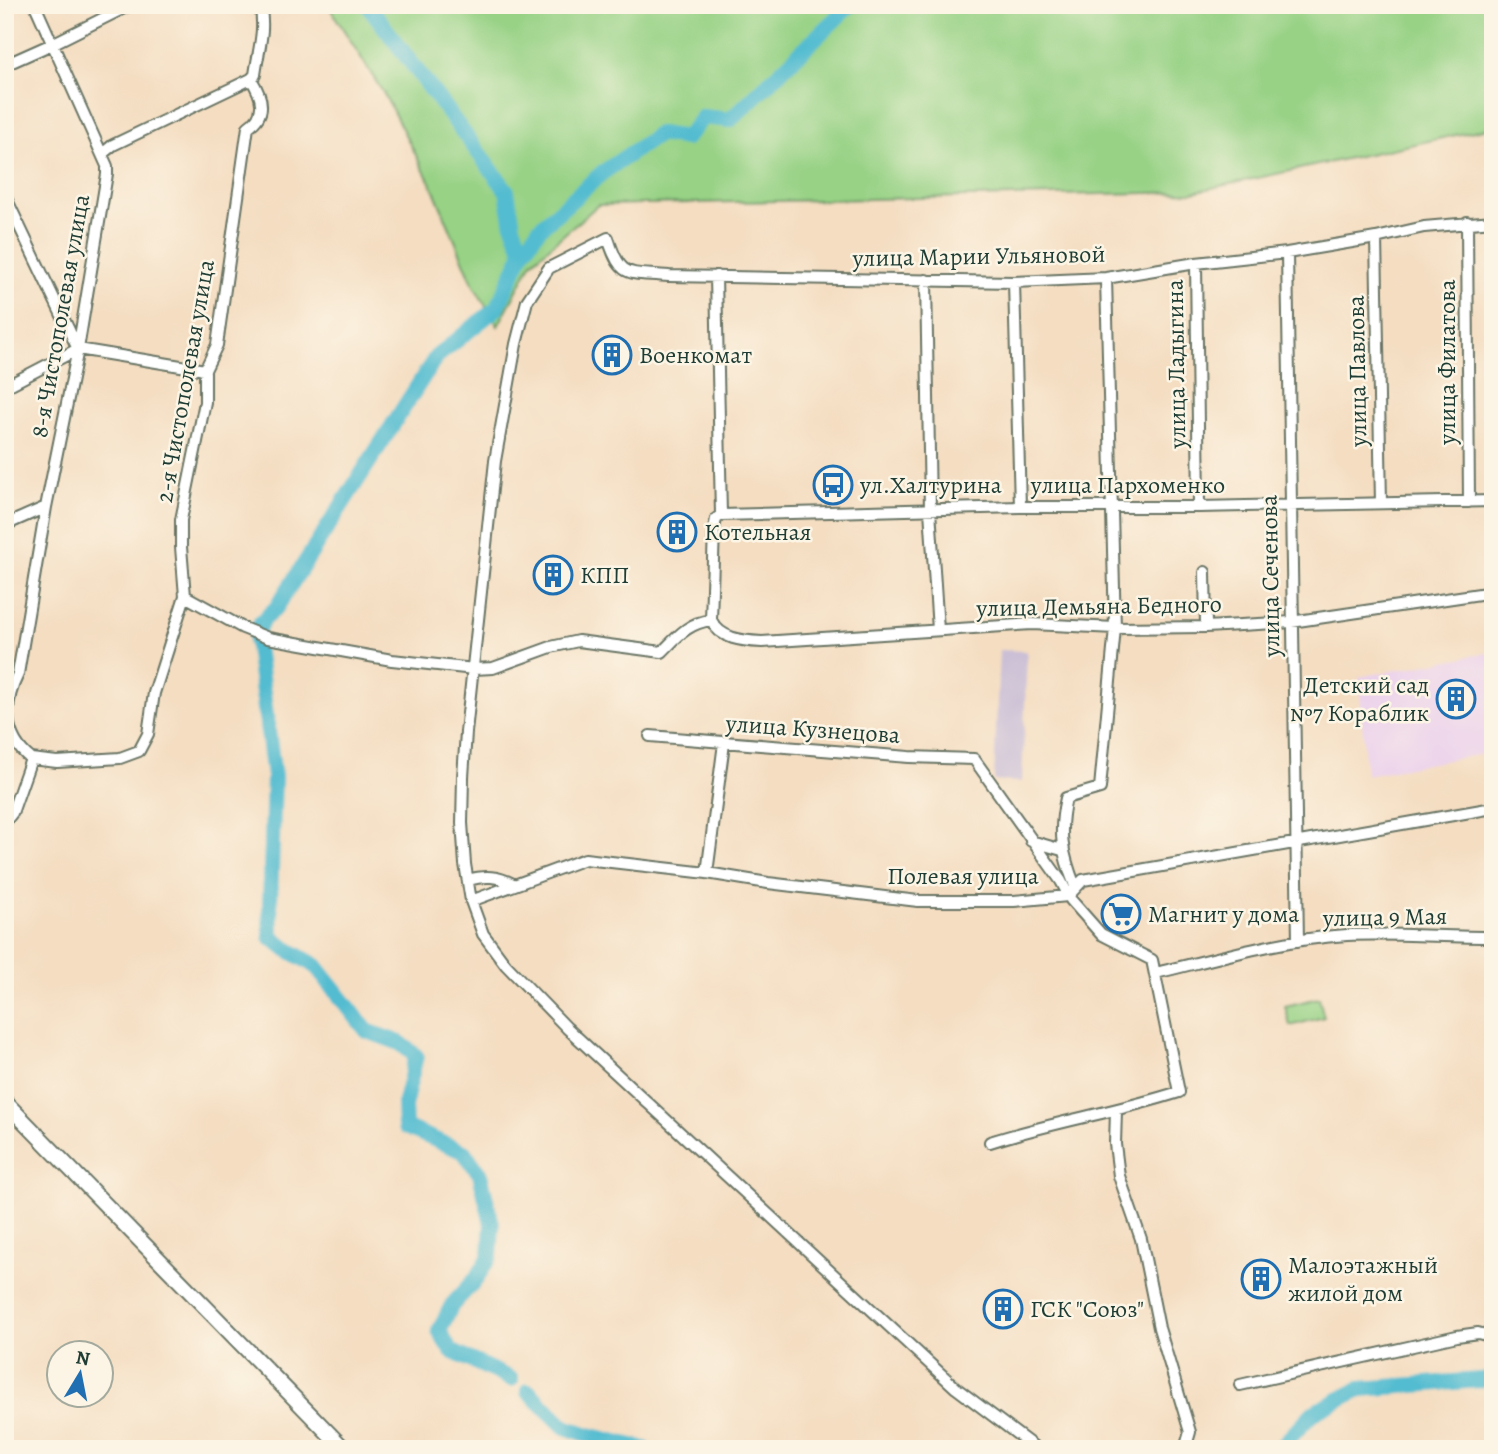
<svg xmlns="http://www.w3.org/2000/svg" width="1498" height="1454" viewBox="0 0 1498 1454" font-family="Alegreya,serif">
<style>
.built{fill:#ebd1ec}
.industrial{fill:#cbbfd6}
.green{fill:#97d285;stroke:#5b885c;stroke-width:2}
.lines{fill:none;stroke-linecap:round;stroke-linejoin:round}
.river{stroke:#53bcd0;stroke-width:16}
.minor-casing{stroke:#6a7565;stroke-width:14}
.major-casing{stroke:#6a7565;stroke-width:18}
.minor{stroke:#fff;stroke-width:10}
.major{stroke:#fff;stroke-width:14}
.labels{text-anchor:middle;stroke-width:5;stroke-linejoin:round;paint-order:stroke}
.street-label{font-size:24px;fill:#1f3d34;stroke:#fcf5e5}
.poi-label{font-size:24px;fill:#1f3d34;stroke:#fcf5e5;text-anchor:start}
</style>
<rect width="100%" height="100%" fill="#fcf5e5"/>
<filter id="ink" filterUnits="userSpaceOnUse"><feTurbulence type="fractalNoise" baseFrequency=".0143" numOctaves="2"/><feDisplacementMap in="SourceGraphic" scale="14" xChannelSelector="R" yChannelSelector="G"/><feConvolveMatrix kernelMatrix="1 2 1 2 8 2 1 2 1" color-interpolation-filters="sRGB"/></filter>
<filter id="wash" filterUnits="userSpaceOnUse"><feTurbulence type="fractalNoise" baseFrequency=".00686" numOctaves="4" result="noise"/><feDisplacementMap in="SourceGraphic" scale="28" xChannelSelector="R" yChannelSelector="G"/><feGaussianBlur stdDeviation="1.57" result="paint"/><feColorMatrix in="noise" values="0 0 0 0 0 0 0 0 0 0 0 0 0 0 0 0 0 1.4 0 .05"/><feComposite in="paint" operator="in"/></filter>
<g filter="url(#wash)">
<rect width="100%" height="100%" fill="#f4ddc1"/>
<path class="built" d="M1493,652V752L1366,775L1359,677Z"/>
<path class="industrial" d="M999,650L1027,651L1022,782L994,781Z"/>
<path class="green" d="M328,5H1493V127L1193,192L598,205L532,262L498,326L474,286L433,188L384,94Z
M1319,998L1324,1017L1290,1026L1285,1006Z"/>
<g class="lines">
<path class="river" d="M368,5L507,191L513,226L523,252
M258,630L261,622L276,608L436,357L497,308L523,252L539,229L602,173L659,134L686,138L703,117L730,120L850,5
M256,639L274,777L270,903L271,937L287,949L316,966L367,1031L400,1043L416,1056L404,1106L405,1127L464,1152L480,1174L492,1224L490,1256L477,1278L452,1305L439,1331L451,1351L511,1379
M528,1391L565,1427L592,1436L645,1449
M1279,1449L1313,1413L1360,1389L1493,1379"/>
</g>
</g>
<g filter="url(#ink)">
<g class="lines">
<defs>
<path id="minor" d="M5,65L52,44L130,5
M102,154L113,145L251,79L255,75C258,51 266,30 260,5
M5,196L78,349
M1467,222L1469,502
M1376,238L1381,503
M1287,253L1298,941
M1196,263L1199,507
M926,280L930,510L938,630
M1014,282L1020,507
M5,387L78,349L205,370
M721,515L1020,507H1199L1493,501
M5,525L46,507
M1205,572L1206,627
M185,596L243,628L268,638L392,660L474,669L493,668L551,647L578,641L662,652C678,636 688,623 711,620L714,529L716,519L721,515L716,276
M711,620C720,639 742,641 762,642L1032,624L1115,628L1206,627L1291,622L1493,592
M650,736L909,757L974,759L1061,881L1071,900L1101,934L1152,960L1179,1092C1117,1112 1053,1122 990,1142
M31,759L57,762L120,758L139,751L148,734L154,693L185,596L181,547V520L205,402V370L217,345L248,127C268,114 262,96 251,79
M31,759C3,737 3,704 18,674L46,507L78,349L107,174V166L35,5
M5,822L12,813L31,759
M1031,841L1062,850
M707,873L724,743
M468,880C485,875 498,876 513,884
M1075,886C1062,853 1058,833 1066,798L1100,788L1115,628L1106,278
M471,901L585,859L707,873L768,883L918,901H1014L1068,896L1083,880L1493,808
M1156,973C1218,958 1282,939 1347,935C1395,933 1444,937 1493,937
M1116,1111L1115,1144L1119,1176L1141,1239L1159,1328L1190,1432L1185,1449
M1240,1385L1457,1336L1478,1333L1493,1337
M1037,1449L956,1388L567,1028L506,965L483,934L471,901L465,864L462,823L463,777L466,732L495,461L516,344L527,301L549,268L608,238C621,280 628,272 669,276L1014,282L1106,278L1196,263L1287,253L1376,238L1424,227L1493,221"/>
<path id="major" d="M5,1102L344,1449"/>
</defs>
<use href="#minor" class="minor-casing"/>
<use href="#major" class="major-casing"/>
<use href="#minor" class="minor"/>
<use href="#major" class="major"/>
</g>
</g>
<defs>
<symbol id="building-ring" viewBox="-11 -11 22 22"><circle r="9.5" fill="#fcf5e5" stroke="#1f6fb2" stroke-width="1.5"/><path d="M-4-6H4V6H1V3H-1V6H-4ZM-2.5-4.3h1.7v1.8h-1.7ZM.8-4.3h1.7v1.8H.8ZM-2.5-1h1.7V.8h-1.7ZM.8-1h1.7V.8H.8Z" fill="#1f6fb2"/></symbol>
<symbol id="bus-ring" viewBox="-11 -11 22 22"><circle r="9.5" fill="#fcf5e5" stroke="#1f6fb2" stroke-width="1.5"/><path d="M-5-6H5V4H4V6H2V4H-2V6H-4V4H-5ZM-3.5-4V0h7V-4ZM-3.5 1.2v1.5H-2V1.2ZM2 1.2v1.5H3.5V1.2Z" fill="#1f6fb2"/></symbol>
<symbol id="supermarket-ring" viewBox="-11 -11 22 22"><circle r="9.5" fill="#fcf5e5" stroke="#1f6fb2" stroke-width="1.5"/><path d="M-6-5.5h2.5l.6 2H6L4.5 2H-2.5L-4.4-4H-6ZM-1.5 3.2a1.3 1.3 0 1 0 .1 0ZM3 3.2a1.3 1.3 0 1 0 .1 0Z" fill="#1f6fb2"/></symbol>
</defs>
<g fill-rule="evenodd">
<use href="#building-ring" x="590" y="333" width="44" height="44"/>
<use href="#bus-ring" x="811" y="463" width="44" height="44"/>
<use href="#building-ring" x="655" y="510" width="44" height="44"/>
<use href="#building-ring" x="531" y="553" width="44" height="44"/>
<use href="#building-ring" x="1434" y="677" width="44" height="44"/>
<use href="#supermarket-ring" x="1099" y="892" width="44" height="44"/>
<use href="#building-ring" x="1239" y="1257" width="44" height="44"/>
<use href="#building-ring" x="981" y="1287" width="44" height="44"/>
</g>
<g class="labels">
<g class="street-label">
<text transform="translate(979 256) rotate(-1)" y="8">улица Марии Ульяновой</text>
<text transform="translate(60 316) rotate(-80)" y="8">8-я Чистополевая улица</text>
<text transform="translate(1447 362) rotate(-90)" y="8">улица Филатова</text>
<text transform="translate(1176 364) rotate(-91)" y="8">улица Ладыгина</text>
<text transform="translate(1357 371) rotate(-91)" y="8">улица Павлова</text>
<text transform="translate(185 381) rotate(-80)" y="8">2-я Чистополевая улица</text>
<text x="1128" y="493">улица Пархоменко</text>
<text transform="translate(1270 576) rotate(-91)" y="8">улица Сеченова</text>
<text transform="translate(1099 606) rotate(-1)" y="8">улица Демьяна Бедного</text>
<text transform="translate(813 729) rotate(4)" y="8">улица Кузнецова</text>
<text x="963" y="884">Полевая улица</text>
<text transform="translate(1385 917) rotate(-1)" y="8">улица 9 Мая</text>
</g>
<g class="poi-label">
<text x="639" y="363">Военкомат</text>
<text x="860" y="493">ул.Халтурина</text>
<text x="704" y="540">Котельная</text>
<text x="580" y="583">КПП</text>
<text x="1429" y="693" text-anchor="end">Детский сад<tspan x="1429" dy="28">№7 Кораблик</tspan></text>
<text x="1148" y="922">Магнит у дома</text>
<text x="1288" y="1273">Малоэтажный<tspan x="1288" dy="28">жилой дом</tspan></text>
<text x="1030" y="1317">ГСК "Союз"</text>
</g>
</g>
<rect width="1498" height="1454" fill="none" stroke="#fcf5e5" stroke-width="28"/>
<g transform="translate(80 1374) rotate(10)"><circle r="33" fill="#fcf5e5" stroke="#a4ab9e" stroke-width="2"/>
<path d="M0-5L12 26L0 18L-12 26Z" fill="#1f6fb2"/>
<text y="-10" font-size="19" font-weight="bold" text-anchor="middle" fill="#1f3d34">N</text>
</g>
</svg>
